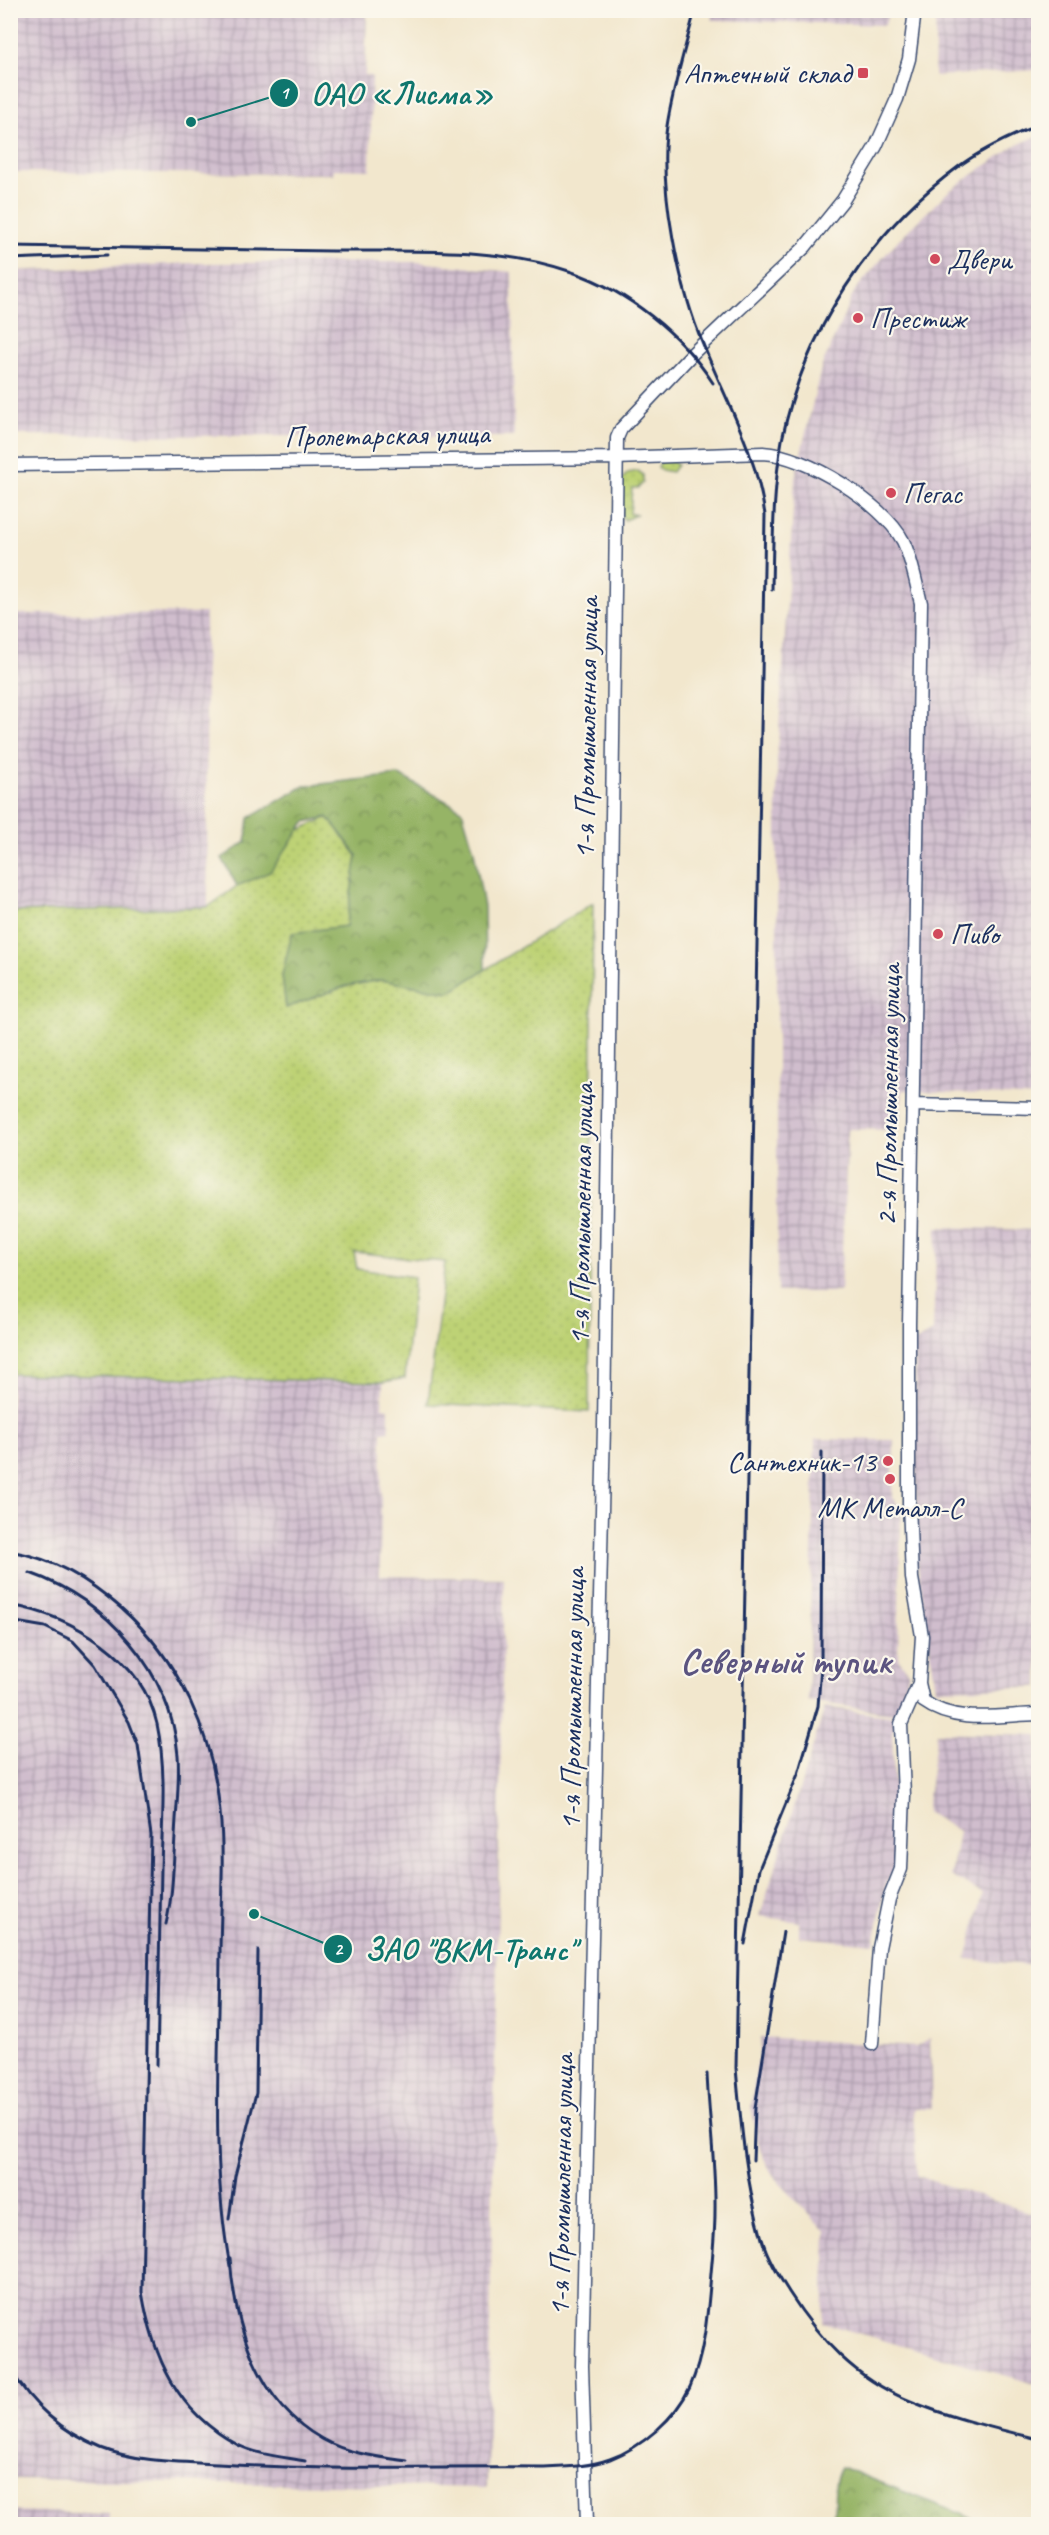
<svg xmlns="http://www.w3.org/2000/svg" width="1049" height="2535" viewBox="0 0 1049 2535" font-family="Caveat,sans-serif">
<style>
.industrial{fill:url(#industrial-grid)}
.grass{fill:url(#grass-dots);stroke:#6c806a;stroke-width:1.5}
.forest{fill:url(#forest-crowns);stroke:#587262;stroke-width:1.5}
.lines{fill:none;stroke-linecap:round;stroke-linejoin:round}
.street-casing{stroke:#3b4b6f;stroke-width:15}
.street{stroke:#fff;stroke-width:12}
.rail{stroke:#1b2f5e;stroke-width:3}
.poi-dot{fill:#d1495b;stroke:#fbf7ec;stroke-width:2}
.labels{text-anchor:middle;stroke-width:4.5;stroke-linejoin:round;paint-order:stroke}
.poi-label{font-size:30px;fill:#1b2f5e;stroke:#fbf7ec;text-anchor:start}
.street-label{font-size:30px;fill:#1b2f5e;stroke:#fbf7ec}
.district-label{font-size:36px;font-weight:bold;fill:#5b5480;stroke:#fbf7ec}
.leader{fill:none;stroke:#0f766e;stroke-width:2}
.callout-dot{fill:#0f766e;stroke:#fbf7ec;stroke-width:2}
.mark-label{font-size:18px;text-anchor:middle;font-weight:bold;fill:#fff}
.callout-label{font-size:32px;text-anchor:middle;font-weight:bold;fill:#0f766e;stroke:#fbf7ec;stroke-width:4.5;stroke-linejoin:round;paint-order:stroke}
</style>
<defs>
<pattern id="industrial-grid" width="8" height="8" patternUnits="userSpaceOnUse" patternTransform="scale(1.5)"><rect width="8" height="8" fill="#d0bdcd"/><path d="M0 4h8M4 0v8" fill="none" stroke="#a89aaa"/></pattern>
<pattern id="grass-dots" width="8" height="8" patternUnits="userSpaceOnUse" patternTransform="scale(1.5)"><rect width="8" height="8" fill="#bdd275"/><path d="M2 2h.1M6 6h.1" fill="none" stroke="#a2b568" stroke-width="1.8" stroke-linecap="round"/></pattern>
<pattern id="forest-crowns" width="20" height="18" patternUnits="userSpaceOnUse" patternTransform="scale(1.5)"><rect width="20" height="18" fill="#96b466"/><path d="M2 6a3 3 0 1 1 6 0M12 15a3 3 0 1 1 6 0" fill="none" stroke="#7a9357"/></pattern>
</defs>
<rect width="100%" height="100%" fill="#fbf7ec"/>
<filter id="ink" filterUnits="userSpaceOnUse"><feTurbulence type="fractalNoise" baseFrequency=".0167" numOctaves="2"/><feDisplacementMap in="SourceGraphic" scale="12" xChannelSelector="R" yChannelSelector="G"/><feConvolveMatrix kernelMatrix="1 2 1 2 8 2 1 2 1" color-interpolation-filters="sRGB"/></filter>
<filter id="wash" filterUnits="userSpaceOnUse"><feTurbulence type="fractalNoise" baseFrequency=".008" numOctaves="4" result="noise"/><feDisplacementMap in="SourceGraphic" scale="24" xChannelSelector="R" yChannelSelector="G"/><feGaussianBlur stdDeviation="1.35" result="paint"/><feColorMatrix in="noise" values="0 0 0 0 0 0 0 0 0 0 0 0 0 0 0 0 0 1.4 0 .05"/><feComposite in="paint" operator="in"/></filter>
<g filter="url(#wash)">
<rect width="100%" height="100%" fill="#f2e7cd"/>
<path class="industrial" d="M11,10L367,11L365,75L372,76L370,170L334,169L333,174L11,172Z
M711,11L889,10V11L885,25L712,20Z
M936,11H1038V70L934,76Z
M1038,136V1097L903,1090L899,1130L848,1129L840,1292H777V759L795,478L821,368L855,290L899,239L949,191L1014,146Z
M418,262L512,272L514,437L11,435V271L192,263Z
M205,613L208,907L11,912L10,614Z
M937,1227L1038,1230V1687L936,1689L917,1560L915,1342L933,1331Z
M11,1374L383,1382L382,1407L389,1408V1431L382,1432L380,1576L504,1578L487,2488L11,2479Z
M815,1439L894,1440L892,1498L901,1507L898,1658L909,1673L897,1714L808,1701Z
M825,1707L896,1717L892,1734L894,1782L899,1786L898,1856L885,1888L874,1944L799,1937V1922L760,1916Z
M937,1732L1038,1735V1966L966,1959L983,1894L951,1876L959,1831L926,1812Z
M761,2037L916,2047L930,2038L932,2109H913L917,2176L1038,2215V2385L823,2323L826,2232L773,2176L760,2150L751,2107Z
M11,2511L109,2514V2524H11Z"/>
<path class="grass" d="M672,460L677,465L672,472L661,470L658,467L661,461Z
M638,471L643,475V483L638,488H632L630,514H637L625,520L621,516V480L628,473Z
M328,817L357,856L346,926L282,975L286,1008L346,986L381,980L449,992L593,903L589,1412L428,1404L445,1262L354,1252L357,1269L414,1277L405,1378L383,1382L11,1374L10,912L208,907L237,886L269,872L299,830Z"/>
<path class="forest" d="M399,775L462,810L474,851L484,907L485,970L449,992L381,980L346,986L286,1008L282,975L292,933L346,926L357,855L328,817L305,822L270,872L237,886L222,858L246,842L249,818L304,786Z
M841,2467L987,2524H847L833,2520C836,2502 832,2481 841,2467Z"/>
</g>
<g filter="url(#ink)">
<g class="lines">
<defs>
<path id="street" d="M10,465L615,458L763,453C806,455 883,503 903,541C912,559 916,584 921,603L909,1325V1503L912,1578L922,1636L919,1683L923,1701C956,1725 999,1715 1038,1714
M913,1105L1038,1108
M872,2044L879,1948L889,1899L901,1869L904,1795L901,1724L919,1683
M587,2524L582,2366L604,1426L617,438L621,429L692,354L805,247L843,200L876,146L897,99L909,59L915,10"/>
</defs>
<use href="#street" class="street-casing"/>
<use href="#street" class="street"/>
<path class="rail" d="M695,10C685,49 673,87 667,126C658,187 679,287 703,344C726,401 757,454 765,515L736,2068C741,2126 746,2183 762,2239C767,2257 779,2276 789,2292C819,2339 855,2378 908,2400C950,2418 994,2428 1038,2439
M10,246C118,248 226,250 333,251C412,252 498,246 572,272C628,291 681,334 713,383
M10,259L107,255
M772,590C773,541 773,488 782,440C804,332 870,232 958,167C982,149 1011,136 1038,125
M10,1551C55,1559 88,1579 121,1608C180,1660 213,1735 220,1812C225,1860 220,1910 220,1958C219,2060 211,2164 230,2266
M30,1573C107,1600 171,1672 178,1755C180,1782 176,1810 175,1837C173,1866 173,1895 166,1924
M10,1605C73,1616 142,1657 157,1724C167,1771 162,1822 161,1869C160,1934 158,1999 157,2065
M10,1621L45,1627L73,1641L95,1665L129,1722L138,1745L151,1835L142,2292C153,2357 176,2412 238,2445C258,2455 283,2457 305,2461
M745,1944L759,1869L798,1774L818,1706L821,1666L822,1452
M753,2160L755,2108L783,1932
M229,2219L235,2176L256,2093L258,1951
M230,2258C235,2328 258,2403 322,2439C348,2454 378,2457 407,2461
M10,2369C33,2406 61,2431 101,2448C136,2462 181,2462 218,2464C326,2471 434,2467 542,2468C565,2467 588,2467 610,2459C642,2447 675,2419 690,2387C704,2355 707,2319 710,2285C712,2260 715,2236 715,2212C716,2166 709,2120 707,2074"/>
</g>
</g>
<g class="poi-dot">
<rect x="857" y="67" width="12" height="12" rx="3"/>
<circle cx="935" cy="259" r="6"/>
<circle cx="858" cy="318" r="6"/>
<circle cx="891" cy="493" r="6"/>
<circle cx="938" cy="934" r="6"/>
<circle cx="888" cy="1461" r="6"/>
<circle cx="890" cy="1479" r="6"/>
</g>
<g class="labels">
<g class="poi-label">
<text x="851" y="83" text-anchor="end">Аптечный склад</text>
<text x="947" y="269">Двери</text>
<text x="870" y="328">Престиж</text>
<text x="903" y="503">Пегас</text>
<text x="950" y="944">Пиво</text>
<text x="876" y="1471" text-anchor="end">Сантехник-13</text>
<text x="890" y="1517" text-anchor="middle">МК Металл-С</text>
</g>
<g class="street-label">
<text transform="translate(387 435) rotate(-1)" y="10">Пролетарская улица</text>
<text transform="translate(586 728) rotate(-89)" y="10">1-я Промышленная улица</text>
<text transform="translate(888 1095) rotate(-89)" y="10">2-я Промышленная улица</text>
<text transform="translate(581 1214) rotate(-89)" y="10">1-я Промышленная улица</text>
<text transform="translate(572 1699) rotate(-89)" y="10">1-я Промышленная улица</text>
<text transform="translate(561 2185) rotate(-89)" y="10">1-я Промышленная улица</text>
</g>
<g class="district-label">
<text x="786" y="1673">Северный тупик</text>
</g>
</g>
<path class="leader" d="M191 122L284 93M254 1914L338 1949"/>
<g class="callout-dot">
<circle cx="191" cy="122" r="6"/>
<circle cx="254" cy="1914" r="6"/>
<circle cx="284" cy="93" r="15"/>
<circle cx="338" cy="1949" r="15"/>
</g>
<g class="mark-label">
<text x="284" y="99">1</text>
<text x="338" y="1955">2</text>
</g>
<g class="callout-label">
<text x="402" y="104">ОАО «Лисма»</text>
<text x="470" y="1960">ЗАО "ВКМ-Транс"</text>
</g>
<rect width="1049" height="2535" fill="none" stroke="#fbf7ec" stroke-width="36"/>
</svg>
